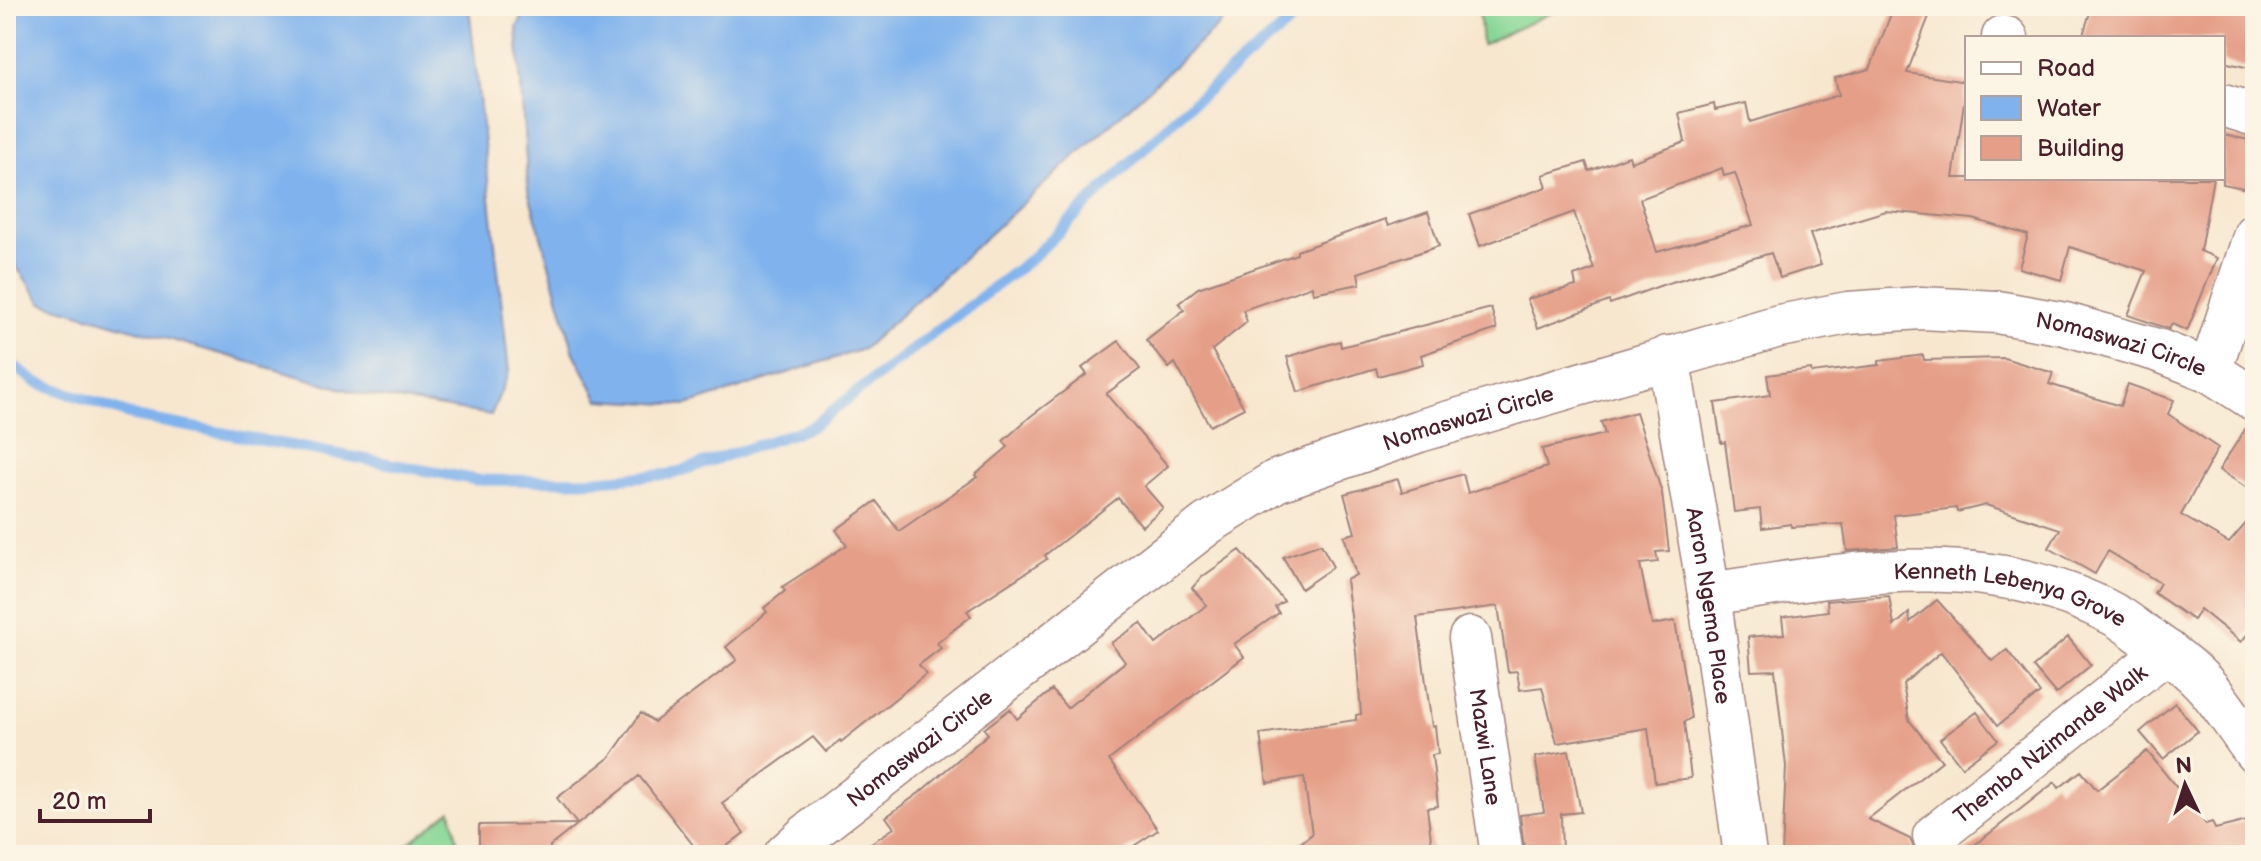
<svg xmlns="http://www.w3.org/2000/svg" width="2261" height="861" viewBox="0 0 2261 861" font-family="'Balsamiq Sans',sans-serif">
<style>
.green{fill:#87d796;stroke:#687b60;stroke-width:2}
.water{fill:#80b3ed;stroke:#65698c;stroke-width:2}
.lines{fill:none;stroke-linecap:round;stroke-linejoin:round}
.stream{stroke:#80b3ed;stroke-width:11}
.building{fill:#e59f88;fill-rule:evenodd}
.street-casing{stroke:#a0837d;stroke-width:45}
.street{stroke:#fff;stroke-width:42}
.labels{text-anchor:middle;stroke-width:7;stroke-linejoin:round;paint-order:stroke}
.street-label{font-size:22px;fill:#4a1f2b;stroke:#fcf5e5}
</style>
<rect width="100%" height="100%" fill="#fcf5e5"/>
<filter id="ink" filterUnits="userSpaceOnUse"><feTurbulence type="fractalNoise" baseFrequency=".0125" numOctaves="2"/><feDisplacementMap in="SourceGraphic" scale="16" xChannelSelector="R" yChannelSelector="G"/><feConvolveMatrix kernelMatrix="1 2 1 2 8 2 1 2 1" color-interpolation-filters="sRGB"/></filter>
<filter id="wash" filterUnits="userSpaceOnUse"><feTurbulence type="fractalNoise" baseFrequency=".006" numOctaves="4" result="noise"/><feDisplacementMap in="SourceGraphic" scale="32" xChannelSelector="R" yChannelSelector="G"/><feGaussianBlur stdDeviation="1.8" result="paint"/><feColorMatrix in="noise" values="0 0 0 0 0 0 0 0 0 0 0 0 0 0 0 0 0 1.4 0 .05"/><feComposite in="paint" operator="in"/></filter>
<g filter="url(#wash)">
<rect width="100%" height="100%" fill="#f7e7cf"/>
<path class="green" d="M1479,6H1566L1482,45Z
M451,810L460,855H394Z"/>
<path class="water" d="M6,6H469L509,372L491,415L361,394L42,303L6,252Z
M529,6H1240L863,349L687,405L599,400L574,353L528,190L517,27Z"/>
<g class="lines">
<path class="stream" d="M6,360L36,382L137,417L477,480L585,481L672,474L811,427L1032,258L1182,112L1309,6"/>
</g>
<g id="blocks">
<path class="building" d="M1894,6H1933L1907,73L1967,82L1953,178H2213L2200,251L2217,258L2187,331L2172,324L2169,329L2128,315L2146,271L2070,247L2061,280L2019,268L2028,235L1973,219L1886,211L1810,234L1821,265L1780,278L1771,253L1665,284L1610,304L1609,301L1538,328L1527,299L1576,286L1574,276L1594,269L1574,212L1480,246L1469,214L1547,187L1543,175L1586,162L1589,171L1629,156L1631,162L1685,142L1679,113L1714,104L1715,110L1746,103L1750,122L1839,95L1835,78L1870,69ZM1722,168L1724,176L1735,173L1753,225L1657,252L1640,199Z
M2092,6H2255V43L2250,68L2223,62V38H2082Z
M2223,135L2255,141L2248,189L2223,184Z
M1428,212L1439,246L1358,273L1360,284L1313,293L1312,286L1243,310L1247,322L1212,350L1244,408L1210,426L1175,363L1169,368L1146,340L1184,310L1179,303L1198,288L1297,254V251L1385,219L1388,226Z
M1491,308L1497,329L1421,355L1423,364L1378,376L1376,368L1298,392L1287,357L1340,341L1341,347Z
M1119,341L1140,369L1106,394L1168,466L1144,486L1163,508L1142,526L1118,498L1045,555L1047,559L967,611L971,616L937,643L941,648L919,665L926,674L841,742L840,740L826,752L813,737L722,803L744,833L715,855H701L639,776L550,846V855H479V825L577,824L557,798L610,757L641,713L654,722L737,660L726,647L767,612L764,608L785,591L782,587L847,545L836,530L876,501L899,531L977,477L975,475L1008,447L1003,441L1031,416L1087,374L1082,368Z
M1923,355L1924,360L2004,358L2053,373L2049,384L2120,406L2128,384L2174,400L2168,414L2218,448L2181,515L2229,543L2255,513V625L2241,642L2200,609L2193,620L2154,593L2160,583L2108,551L2095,574L2049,548L2060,529L1986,505L1957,512L1956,508L1894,515L1898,547L1847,551L1843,524L1791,527V524L1762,528L1760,509L1734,512L1725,442L1721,443L1715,403L1770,395L1767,375L1811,369L1812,373L1879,365V361Z
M1636,412L1662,493L1669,551L1656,552L1658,562L1640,564L1652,625L1675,621L1691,718L1684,722L1691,778L1655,783L1648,728L1557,743L1542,687L1520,690L1517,671L1508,672L1498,606L1417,617L1432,727L1435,726L1438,754L1432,755L1438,806L1427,808L1433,855H1285L1312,834L1304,777L1267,783L1260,734L1356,720V715L1361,714L1356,652L1346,580L1356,575L1344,536L1355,533L1344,494L1398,479L1402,492L1463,474L1468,493L1547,467L1542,449L1605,434L1601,422Z
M2249,423L2255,424V493L2219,470Z
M1321,544L1333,567L1301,589L1283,557Z
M1240,550L1284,601L1275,607L1279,613L1234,644L1244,657L1109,760L1158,830L1120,855H853L894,828L886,817L919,793L988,734L984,729L1010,709L1017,719L1052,690L1067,708L1125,662L1111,643L1141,623L1156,644L1207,605L1192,588L1202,577Z
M1889,596L1894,626L1909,613L1910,622L1937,600L1992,661L2007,650L2040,693L1998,725L1941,652L1903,684L1909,720L1942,761L1868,819L1910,839L1915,850L1921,855H1782L1786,766L1775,670L1751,671L1748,637L1784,634L1782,617L1828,611L1827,601Z
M2068,637L2091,665L2056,694L2033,667Z
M2175,703L2198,731L2163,759L2140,732Z
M1977,712L1998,740L1962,767L1940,739Z
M1569,751L1581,812L1561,814L1562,855H1525L1520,815L1544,812L1535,757Z
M2147,751L2206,824L2212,822L2215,829L2255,819V855H1962L2055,782L2059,788L2081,771L2097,790Z"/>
</g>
</g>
<g filter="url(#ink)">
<use href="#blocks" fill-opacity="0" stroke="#a0837d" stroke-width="2"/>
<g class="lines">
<defs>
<g id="street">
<path d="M2003,37L2007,38"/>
<path d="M2223,105L2255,115"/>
<path id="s1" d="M1668,357L1709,594L1745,855"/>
<path d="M2210,371L2255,234"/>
<path id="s2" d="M1709,594C1845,574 1984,545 2113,614C2125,620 2136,630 2148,638C2168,652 2192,669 2208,688C2225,708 2239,731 2255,752"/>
<path id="s3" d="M1470,638L1502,855"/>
<path id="s4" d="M1934,836L2167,651"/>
<path id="s5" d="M785,855L807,835L1207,524L1276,481L1419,431L1779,326L1848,313L1921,308L1997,312L2065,324L2160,351L2210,371L2255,400"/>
</g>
</defs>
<use href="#street" class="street-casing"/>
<use href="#street" class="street"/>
</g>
</g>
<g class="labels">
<g class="street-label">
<text dy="8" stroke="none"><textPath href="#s5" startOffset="1492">Nomaswazi Circle</textPath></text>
<text dy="8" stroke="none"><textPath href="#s5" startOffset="820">Nomaswazi Circle</textPath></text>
<text dy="8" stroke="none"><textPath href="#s2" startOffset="306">Kenneth Lebenya Grove</textPath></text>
<text dy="8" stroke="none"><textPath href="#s1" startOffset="252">Aaron Ngema Place</textPath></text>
<text dy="8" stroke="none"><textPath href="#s4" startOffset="148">Themba Nzimande Walk</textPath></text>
<text dy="8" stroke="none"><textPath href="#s3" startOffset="110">Mazwi Lane</textPath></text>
<text dy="8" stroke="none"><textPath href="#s5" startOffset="172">Nomaswazi Circle</textPath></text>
</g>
</g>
<rect width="2261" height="861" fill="none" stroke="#fcf5e5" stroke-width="32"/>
<rect x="1965" y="36" width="260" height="144" fill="#fcf5e5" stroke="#b59f9b" stroke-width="2"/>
<rect x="1981" y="62" width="40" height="12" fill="#ffffff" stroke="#b59f9b" stroke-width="2"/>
<text x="2037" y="76" font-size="24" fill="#4a1f2b">Road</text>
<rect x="1981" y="96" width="40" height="24" fill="#80b3ed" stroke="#b59f9b" stroke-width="2"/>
<text x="2037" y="116" font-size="24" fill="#4a1f2b">Water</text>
<rect x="1981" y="136" width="40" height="24" fill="#e59f88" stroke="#b59f9b" stroke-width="2"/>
<text x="2037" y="156" font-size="24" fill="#4a1f2b">Building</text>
<g transform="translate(2185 785) rotate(356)" stroke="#fcf5e5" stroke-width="6" paint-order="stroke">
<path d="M0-6L14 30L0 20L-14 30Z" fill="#4a1f2b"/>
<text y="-12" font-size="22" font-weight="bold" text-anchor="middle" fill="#4a1f2b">N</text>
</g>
<path d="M40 809v12h110v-12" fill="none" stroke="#4a1f2b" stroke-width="4"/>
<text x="52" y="809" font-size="24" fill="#4a1f2b" stroke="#fcf5e5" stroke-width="6" paint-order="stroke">20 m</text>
</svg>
